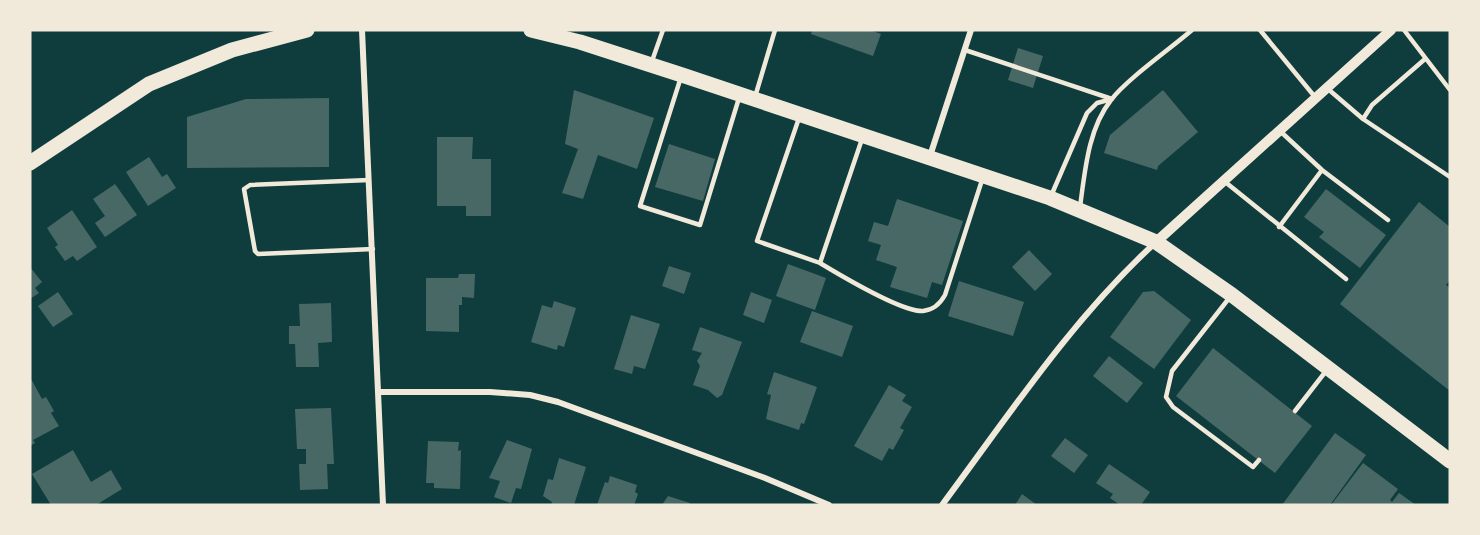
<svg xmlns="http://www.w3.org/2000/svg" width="1480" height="535" viewBox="0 0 1480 535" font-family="'Fira Sans Condensed',sans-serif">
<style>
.building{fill:#486865}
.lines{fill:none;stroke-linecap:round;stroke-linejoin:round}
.service{stroke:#f1e9da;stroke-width:4.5}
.minor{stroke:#f1e9da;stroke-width:6}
.tertiary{stroke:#f1e9da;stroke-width:10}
.primary{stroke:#f1e9da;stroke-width:15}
</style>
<rect width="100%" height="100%" fill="#0f3d3e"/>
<path class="building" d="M812,30H870L881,34L873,56L811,34Z
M1018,48L1043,56L1033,88L1008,80Z
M574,90L654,118L637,169L598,155L583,199L562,193L578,149L565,144Z
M1163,90L1198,132L1158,166L1157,170L1104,153L1110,135Z
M329,98V167L187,168V117L246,99Z
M437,137H473L472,159H491V216H466V206H437Z
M669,144L715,159L703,201L655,187Z
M149,157L162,177L167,174L176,188L148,206L126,172Z
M115,184L137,215L105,237L95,223L105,216L93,199Z
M1326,189L1386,235L1360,268L1319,237L1324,232L1304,217Z
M897,199L963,221L942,285L932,282L927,298L890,287L897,267L876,260L881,245L868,241L874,222L888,226Z
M1419,202L1450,227V280L1446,285L1450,288V391L1340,304Z
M72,210L97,247L77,261L73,256L65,261L55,247L58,245L47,228Z
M1029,250L1052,274L1035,291L1012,267Z
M788,264L826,278L815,310L776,296Z
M669,266L691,273L684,294L662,286Z
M30,267L42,282L35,288L39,293L30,299Z
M459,274H475L474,298L462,297V305H459V332L426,331V278H458Z
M959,281L1024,302L1013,336L948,316Z
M1154,291L1191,320L1154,369L1110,337L1143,292Z
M58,292L73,314L53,327L38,306Z
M751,292L772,300L764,323L743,315Z
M554,301L576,308L564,347L558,345L557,350L531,342L542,305L552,308Z
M331,303L332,342L318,343L319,367H296L295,344H289V326H300L299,304Z
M812,311L853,326L842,357L800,342Z
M631,315L660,324L645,369L634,366L632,374L614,369Z
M700,327L742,342L722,395L717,398L708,390L693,385L700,366L697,361L702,353L692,350Z
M1213,348L1312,426L1275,473L1176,396Z
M1109,356L1143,383L1127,403L1093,376Z
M774,372L817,387L804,424L801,423L799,430L766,419L771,395L767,394Z
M30,377L42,399L46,397L54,411L51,413L59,426L33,440L35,443L30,446Z
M889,385L906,395L902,401L912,407L900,428L904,430L893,450L889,448L882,461L854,446Z
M331,408L334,464H327L328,489L300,490L299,464H306V449H297L295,409Z
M1335,433L1366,455L1330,505H1282Z
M1065,438L1088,455L1074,473L1051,456Z
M507,440L532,449L521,489L516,488L511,503L494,497L500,481L489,478Z
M428,441L459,442L458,451L461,450L460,489L434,488V483H426Z
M73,450L91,482L111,470L122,489L96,505H51L32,474Z
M559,458L586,467L574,505H551L552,502L543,496L548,479L553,480Z
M1363,463L1398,489L1390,500L1392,502L1399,493L1416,505H1331Z
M1109,464L1150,492L1141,505H1120L1110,498L1113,494L1096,483Z
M610,476L637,485L635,492L638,494L634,505H597L605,482L608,483Z
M1022,494L1037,505H1015Z
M668,496L690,503V505H662Z"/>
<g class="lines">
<path class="service" d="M1260,30L1315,97
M1404,30L1450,90
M965,50L1112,99
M652,61L663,30
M681,77L640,206L700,225L739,98
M1328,89L1363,119L1450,177
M755,97L775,30
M799,118L757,241L820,263L862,139
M1363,119L1372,105L1425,59
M1280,131L1322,170L1388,220
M369,180L250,185L244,189L255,251L258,254L373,249
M1224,181L1346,279
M1051,196L1087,113L1097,103L1112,99
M1080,207C1085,171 1088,129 1111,100C1127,79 1170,49 1192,30
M1279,227L1322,170
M820,263C840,275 901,312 923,311C934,310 940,304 945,295L983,177
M1230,297L1172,371L1166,397L1173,407L1253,467L1259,460
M1295,411L1326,371"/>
<path class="minor" d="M362,30L383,505
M930,156L971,30
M378,392H490L530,395L558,402L765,478L829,505
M942,505C1009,415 1072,319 1155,243"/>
<path class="tertiary" d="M1156,242L1391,30"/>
<path class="primary" d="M531,30L580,42L682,75L1050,198L1156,242L1232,295L1450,461
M30,163L149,84L232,50L307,30"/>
</g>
<rect width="1480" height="535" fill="none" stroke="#f1e9da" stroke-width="63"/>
</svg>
